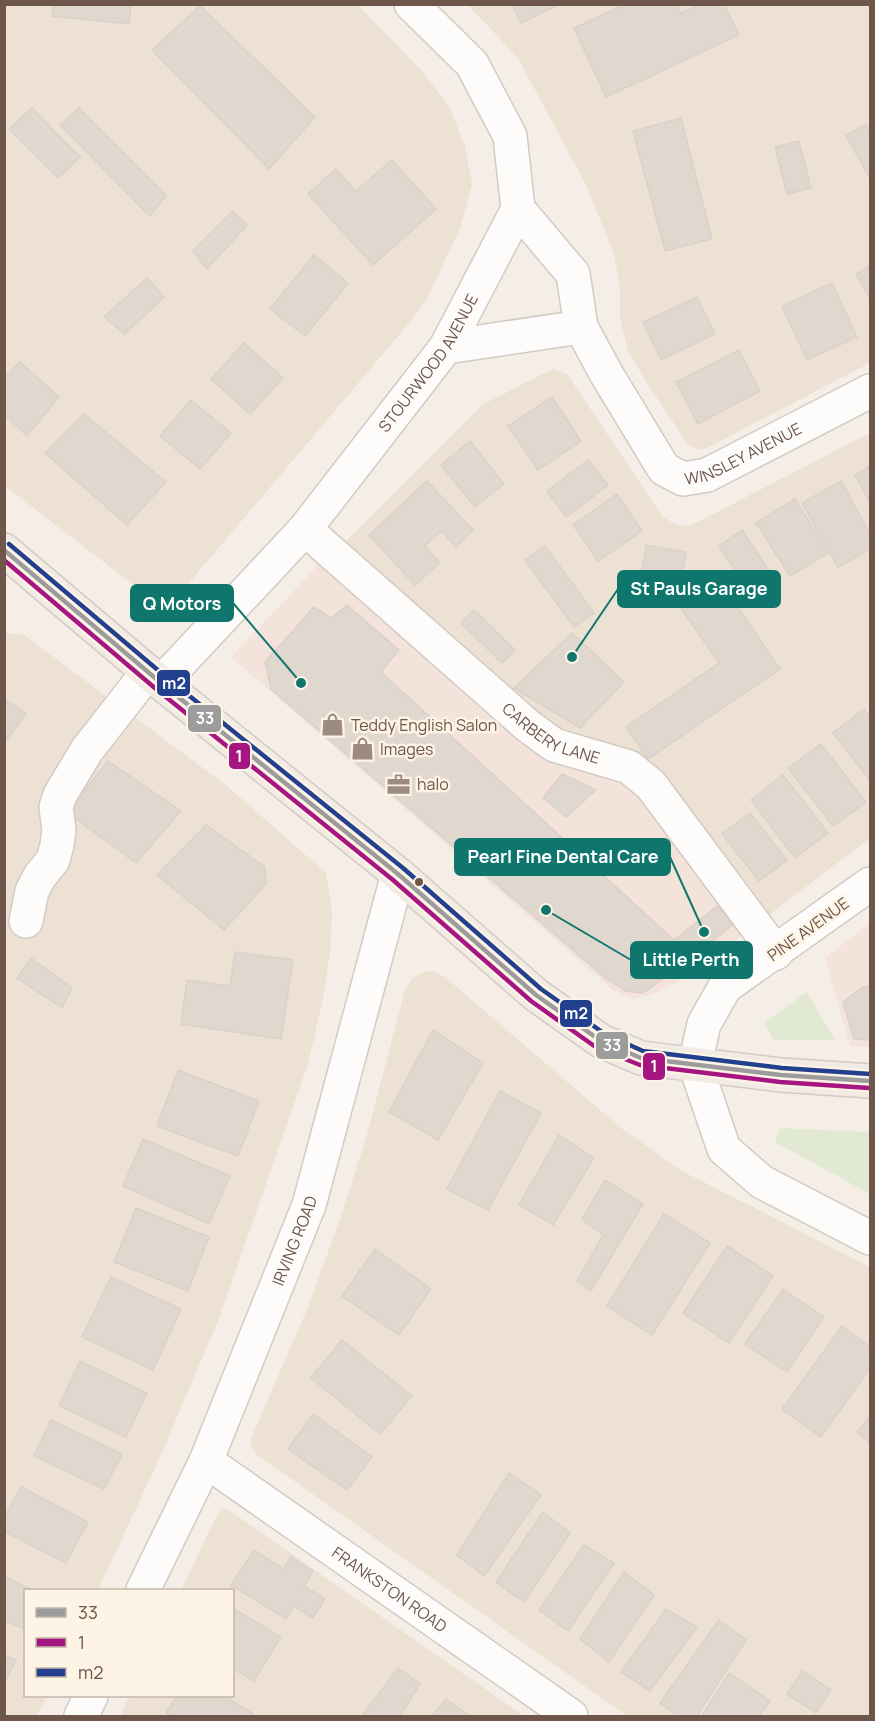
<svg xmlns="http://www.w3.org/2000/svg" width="875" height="1721" viewBox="0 0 875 1721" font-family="Manrope,sans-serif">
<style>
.residential{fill:#ede1d4}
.commercial{fill:#f4e3da}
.green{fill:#e1e9d2}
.building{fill:#e0d7cf;stroke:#dcd1ca;stroke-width:1.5}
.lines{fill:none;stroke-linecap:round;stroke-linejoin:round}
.minor-casing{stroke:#d2cbc4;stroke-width:36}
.major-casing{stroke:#d3cac4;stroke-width:36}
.minor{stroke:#fdfcfb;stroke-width:33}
.major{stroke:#f1ebe4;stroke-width:33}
.bus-1-casing{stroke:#fdf4e6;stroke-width:9}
.bus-2-casing{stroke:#fdf4e6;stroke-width:9}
.bus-3-casing{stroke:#fdf4e6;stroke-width:9}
.bus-1{stroke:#9d9c9c;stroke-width:4.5}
.bus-2{stroke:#a61680;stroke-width:4.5}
.bus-3{stroke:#23408f;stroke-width:4.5}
.bus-dot{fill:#6e564a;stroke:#fdf4e6;stroke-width:2}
.labels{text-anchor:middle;stroke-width:5;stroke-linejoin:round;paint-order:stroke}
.street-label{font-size:16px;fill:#6e564a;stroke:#fdf4e6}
.poi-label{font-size:16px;fill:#6e564a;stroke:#fdf4e6;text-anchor:start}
.leader{fill:none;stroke:#0f766e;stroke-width:2}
.callout-dot{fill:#0f766e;stroke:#fdf4e6;stroke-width:2}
.callout{fill:#0f766e;stroke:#0f766e;stroke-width:2}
.callout-label{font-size:18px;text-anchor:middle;font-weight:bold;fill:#fff}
.line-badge{stroke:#fdf4e6;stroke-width:2}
.badge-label{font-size:16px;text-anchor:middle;font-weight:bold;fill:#fff}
</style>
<rect width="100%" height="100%" fill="#f4eee7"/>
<path class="residential" d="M4,5H358L421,70L450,108L465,146L472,184L460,228L427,299L405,328L166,610L5,486Z
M468,5H870V363L707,448L696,450L687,443L647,383L628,351L620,317V288L614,253L585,183L518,58Z
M553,369L567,374L663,517L679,526L692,525L870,433V838L765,918L629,753L568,732L533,716L343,544L482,405Z
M4,633L24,635L226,785L326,873L332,911L330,953L323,999L308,1064L218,1321L160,1457L98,1590H26V1696H47L37,1716H4Z
M426,971L436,972L445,977L621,1128L682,1171L870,1267V1716H627L256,1454L250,1444L253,1434L308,1307L340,1219L367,1135L405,990L412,978Z
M224,1509L230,1511L524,1716H120L130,1696H232V1590H181L217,1515Z"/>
<path class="commercial" d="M321,562L620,778L656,802L748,931L695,973L651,995L634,999L613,990L231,657Z
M870,923V1047L850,1046L825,958Z"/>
<path class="green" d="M807,992L835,1040H773L765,1022Z
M780,1128L870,1132V1194L775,1142Z"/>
<path class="building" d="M54,4H131L129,24L52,16Z
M512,4H560L521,23Z
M625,4H677L681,13L699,4H724L739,35L606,97L574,28Z
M200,6L315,117L269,169L152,50Z
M32,108L80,157L58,178L9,129Z
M79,108L166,195L150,216L60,125Z
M681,118L712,239L665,251L633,131Z
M866,124L870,132V178L846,136Z
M799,141L811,188L787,194L775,147Z
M392,160L436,209L373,265L308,194L336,169L356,191Z
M233,211L247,225L207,269L193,251Z
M314,255L348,283L305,336L270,309Z
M870,266V299L856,274Z
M147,278L164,297L125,334L104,317Z
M832,283L857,337L807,360L782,306Z
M697,297L715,334L661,360L643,322Z
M244,343L283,378L250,414L211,379Z
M739,350L760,391L698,424L676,382Z
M20,362L59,397L27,436L4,414V378Z
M552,397L581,441L538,470L508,426Z
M191,400L231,433L200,469L160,436Z
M84,414L166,482L127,525L45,453Z
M470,441L504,484L475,507L441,465Z
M588,460L608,485L566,517L547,491Z
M870,466V502L855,475Z
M427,481L473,530L456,547L441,531L425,546L440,563L415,585L369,535Z
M841,481L870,534V549L838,567L802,503Z
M617,494L642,531L598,561L573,525Z
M795,499L828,553L790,576L756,523Z
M742,530L773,577L749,592L719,546Z
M646,545L686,552L681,582L641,576Z
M545,546L594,613L574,627L525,560Z
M720,581L780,669L648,759L626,727L719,663L680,607Z
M347,605L399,650L381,672L674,940L690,959L643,993L626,991L605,978L271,689L265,662L314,607L331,618Z
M474,610L515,650L502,663L461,623Z
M572,633L624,682L580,728L514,688Z
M4,698L26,714L4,743Z
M864,709L870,717V781L833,733Z
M821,744L866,802L833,826L788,768Z
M108,761L181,811L136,863L67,812Z
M562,774L596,790L566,817L543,798Z
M783,775L828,833L795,858L751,800Z
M750,813L787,860L759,881L722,834Z
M206,825L265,867L266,884L224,930L157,875Z
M717,906L734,924L690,959L674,940Z
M235,952L293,960L281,1039L181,1024L187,980L230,986Z
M31,958L72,988L62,1008L17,978Z
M862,987H870V1040L854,1039L843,1002Z
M433,1030L483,1063L438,1140L389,1112Z
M178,1070L259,1101L238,1156L157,1126Z
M500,1091L541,1113L488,1210L447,1189Z
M559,1135L594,1158L553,1225L519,1205Z
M143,1139L230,1176L209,1224L123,1186Z
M605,1180L643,1204L591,1291L577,1281L603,1235L582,1219Z
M136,1208L209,1237L188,1291L114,1262Z
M664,1214L710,1243L652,1335L607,1306Z
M727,1246L773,1276L729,1343L683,1313Z
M375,1249L431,1289L399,1335L342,1296Z
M111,1277L181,1309L153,1370L82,1337Z
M783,1289L824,1317L787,1372L745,1344Z
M842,1326L870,1347V1368L821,1437L782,1409Z
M342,1340L412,1396L380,1434L311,1378Z
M80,1361L147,1393L126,1437L59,1406Z
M313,1414L372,1457L347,1490L288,1449Z
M870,1416V1443L857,1432Z
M51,1420L122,1454L104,1489L34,1456Z
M509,1473L541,1495L484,1576L457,1555Z
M21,1487L88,1522L66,1563L4,1531V1518Z
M543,1512L570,1533L524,1602L496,1582Z
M584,1545L614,1563L568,1631L539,1610Z
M254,1550L283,1569L291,1557L313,1571L304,1586L325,1599L313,1618L294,1606L286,1619L231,1585Z
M624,1572L654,1595L609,1662L580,1639Z
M4,1576L32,1590H26V1630L4,1620Z
M232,1608L281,1637L254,1681L232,1668Z
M666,1609L697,1627L650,1691L621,1672Z
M719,1620L746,1640L697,1716H678L660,1703Z
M4,1655L16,1660L4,1683Z
M398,1668L420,1684L400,1716H362Z
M802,1671L831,1690L816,1713L787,1694Z
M729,1673L770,1701L759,1716H702Z
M177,1696H224L253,1714L251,1716H171L166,1713Z
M446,1699L469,1715L468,1716H432Z"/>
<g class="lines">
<defs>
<g id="minor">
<path id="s1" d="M518,209L573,274L581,327L607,375L664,469L683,479L707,475L870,391"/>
<path d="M446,347L581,327"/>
<path id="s2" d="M305,529L528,726L554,745L629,767L651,785L776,953"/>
<path id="s3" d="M161,683L305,529L446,347L518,209L510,136L472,64L411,4"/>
<path d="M870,884L725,987L704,1024L695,1064L724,1149L762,1182L870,1238"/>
<path d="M26,921L32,891L40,876L53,860L57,845L59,830L56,807L60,795L87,750L148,672"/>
<path id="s4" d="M206,1461L571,1716"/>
<path id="s5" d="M143,1590L206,1461L309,1205L398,874"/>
<path d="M81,1716L91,1696"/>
</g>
<path id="major" d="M4,550L161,683L398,874L536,995L601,1041L641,1058L781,1075L870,1081"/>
</defs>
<use href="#minor" class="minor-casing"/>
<use href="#major" class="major-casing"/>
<use href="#minor" class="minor"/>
<use href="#major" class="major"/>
<defs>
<path id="bus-1" d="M4,550L161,683L398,874L536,995L601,1041L641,1058L781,1075L870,1081"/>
<path id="bus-2" d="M4,560L156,689L393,880L531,1001L597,1048L640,1065L780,1082L869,1088"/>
<path id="bus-3" d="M9,544L166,677L403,868L541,989L605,1034L643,1051L782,1068L870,1074"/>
</defs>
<use href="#bus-1" class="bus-1-casing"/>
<use href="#bus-2" class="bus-2-casing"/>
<use href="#bus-3" class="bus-3-casing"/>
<use href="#bus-1" class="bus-1"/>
<use href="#bus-2" class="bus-2"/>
<use href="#bus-3" class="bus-3"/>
</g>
<defs>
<symbol id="shop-bare" viewBox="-9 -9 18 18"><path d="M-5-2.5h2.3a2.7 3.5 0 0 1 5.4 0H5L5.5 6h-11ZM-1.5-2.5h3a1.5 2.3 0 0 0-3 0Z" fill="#9d8b81" stroke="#fdf4e6" stroke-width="2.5" paint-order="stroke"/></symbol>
<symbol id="office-bare" viewBox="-9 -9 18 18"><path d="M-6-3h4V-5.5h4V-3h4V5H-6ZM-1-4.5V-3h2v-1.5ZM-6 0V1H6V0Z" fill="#9d8b81" stroke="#fdf4e6" stroke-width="2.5" paint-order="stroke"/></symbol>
</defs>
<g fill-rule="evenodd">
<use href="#shop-bare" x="316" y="708" width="33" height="33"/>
<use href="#shop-bare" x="346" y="732" width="33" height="33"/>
<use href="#office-bare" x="382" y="768" width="33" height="33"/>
</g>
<circle class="bus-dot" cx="419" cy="882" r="5"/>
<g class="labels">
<g class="street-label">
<text dy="6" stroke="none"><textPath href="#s3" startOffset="418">STOURWOOD AVENUE</textPath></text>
<text dy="6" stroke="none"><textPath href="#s1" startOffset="390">WINSLEY AVENUE</textPath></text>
<text dy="6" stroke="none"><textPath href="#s2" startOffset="322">CARBERY LANE</textPath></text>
<text transform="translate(808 929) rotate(-36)" y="6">PINE AVENUE</text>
<text dy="6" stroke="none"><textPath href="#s5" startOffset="381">IRVING ROAD</textPath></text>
<text dy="6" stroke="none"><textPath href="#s4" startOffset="224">FRANKSTON ROAD</textPath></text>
</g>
<g class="poi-label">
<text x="351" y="731">Teddy English Salon</text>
<text x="380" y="755">Images</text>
<text x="417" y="790">halo</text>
</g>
</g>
<path class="leader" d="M572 657L618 589M301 683L233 603M704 932L670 857M546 910L631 960"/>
<g class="callout-dot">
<circle cx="572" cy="657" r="6"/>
<circle cx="301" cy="683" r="6"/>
<circle cx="704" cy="932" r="6"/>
<circle cx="546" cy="910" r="6"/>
</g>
<g class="callout">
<rect x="618" y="571" width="162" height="36" rx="6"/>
<rect x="131" y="585" width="102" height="36" rx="6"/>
<rect x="455" y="839" width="215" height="36" rx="6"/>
<rect x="631" y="942" width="121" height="36" rx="6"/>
</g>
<g class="callout-label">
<text x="699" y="595">St Pauls Garage</text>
<text x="182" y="610">Q Motors</text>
<text x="563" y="863">Pearl Fine Dental Care</text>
<text x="691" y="966">Little Perth</text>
</g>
<g class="line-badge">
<rect x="156" y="669" width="35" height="28" rx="6" fill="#23408f"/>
<rect x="187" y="704" width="35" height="29" rx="6" fill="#9d9c9c"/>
<rect x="228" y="742" width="23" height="28" rx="6" fill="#a61680"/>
<rect x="559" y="999" width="34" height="29" rx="6" fill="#23408f"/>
<rect x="595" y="1031" width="34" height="29" rx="6" fill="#9d9c9c"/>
<rect x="642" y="1052" width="24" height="29" rx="6" fill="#a61680"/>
</g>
<g class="badge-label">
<text x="174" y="689">m2</text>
<text x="205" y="724">33</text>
<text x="239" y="762">1</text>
<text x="576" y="1019">m2</text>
<text x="612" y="1051">33</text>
<text x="654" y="1072">1</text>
</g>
<rect width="875" height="1721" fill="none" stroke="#6e564a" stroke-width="12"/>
<rect x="24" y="1589" width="210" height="108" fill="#fdf4e6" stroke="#c4b5a8" stroke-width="1.5"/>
<rect x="36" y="1608" width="30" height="9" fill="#9d9c9c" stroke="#c4b5a8" stroke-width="1.5"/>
<text x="78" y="1619" font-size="18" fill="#6e564a">33</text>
<rect x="36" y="1638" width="30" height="9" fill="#a61680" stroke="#c4b5a8" stroke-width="1.5"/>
<text x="78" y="1649" font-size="18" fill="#6e564a">1</text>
<rect x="36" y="1668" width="30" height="9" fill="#23408f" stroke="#c4b5a8" stroke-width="1.5"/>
<text x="78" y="1679" font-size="18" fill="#6e564a">m2</text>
</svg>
